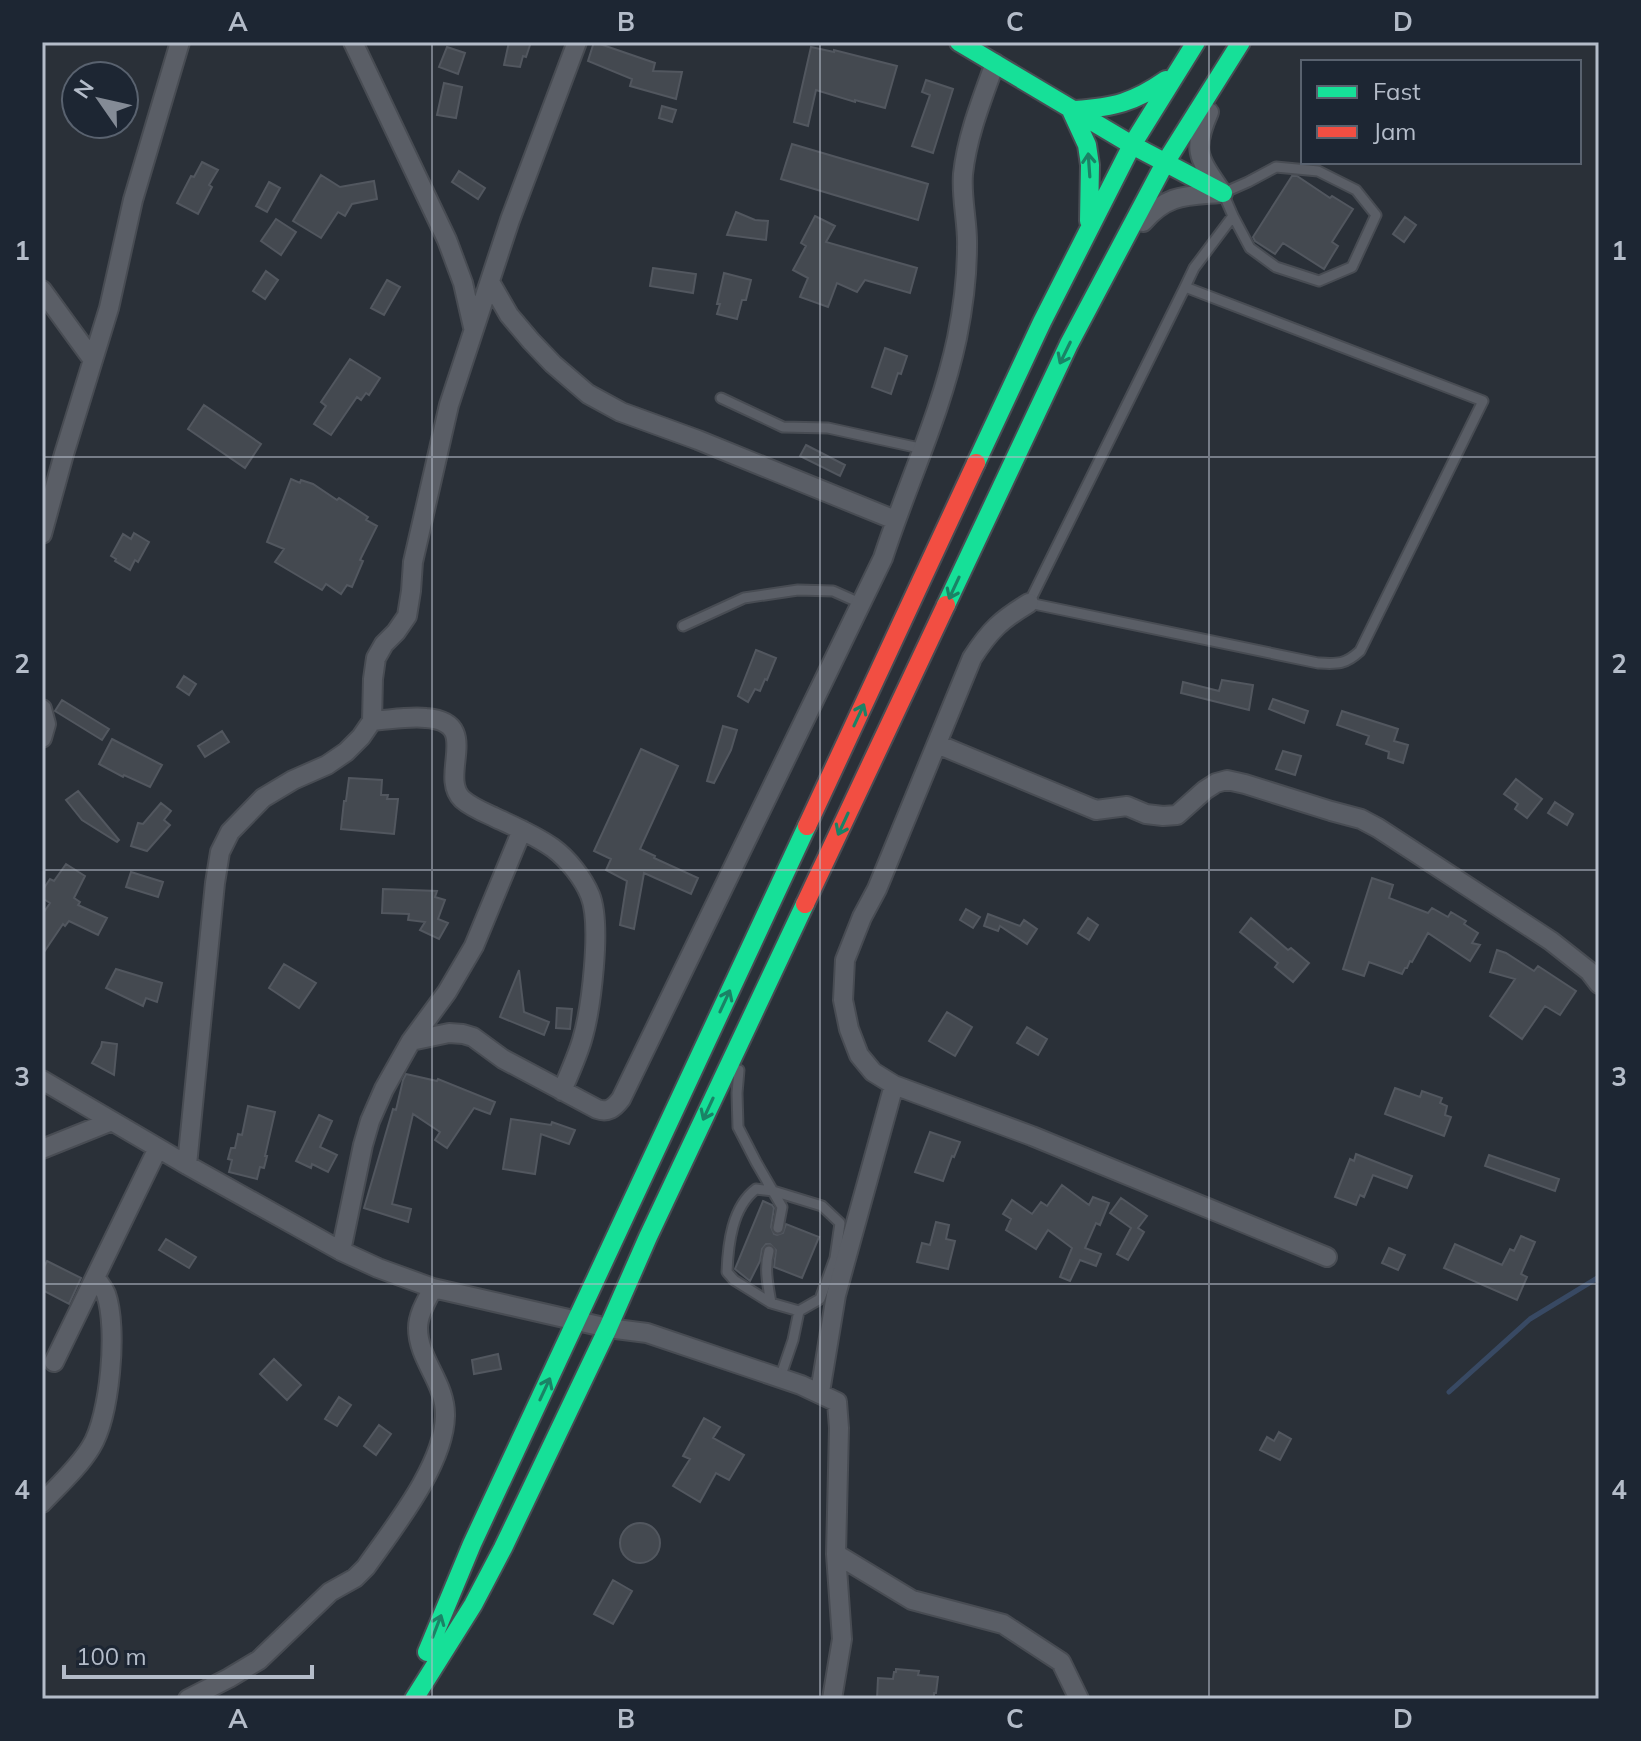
<svg xmlns="http://www.w3.org/2000/svg" width="1641" height="1741" viewBox="0 0 1641 1741" font-family="Mulish,sans-serif">
<style>
.lines{fill:none;stroke-linecap:round;stroke-linejoin:round}
.stream{stroke:#384963;stroke-width:5}
.building{fill:#444950;stroke:#52575f;stroke-width:2}
.lane-casing{stroke:#484c53;stroke-width:13}
.street-casing{stroke:#484c53;stroke-width:22}
.fast-casing{stroke:#484c53;stroke-width:22}
.jam-casing{stroke:#484c53;stroke-width:22}
.lane{stroke:#5a5e66;stroke-width:9}
.street{stroke:#5a5e66;stroke-width:18}
.fast{stroke:#16e098;stroke-width:18}
.jam{stroke:#f24e42;stroke-width:18}
.oneway{stroke:#1a8366}
.grid{fill:none;stroke:#b4bcc9;stroke-width:2;stroke-opacity:0.55}
.neatline{fill:none;stroke:#b4bcc9;stroke-width:3}
.grid-label{font-size:26px;text-anchor:middle;font-weight:bold;fill:#b4bcc9}
</style>
<rect width="100%" height="100%" fill="#2a3038"/>
<g class="lines">
<path class="stream" d="M1449,1392L1530,1319L1599,1277"/>
</g>
<path class="building" d="M509,42H531L526,57L523,56L520,67L504,65Z
M594,42L655,63L653,71L682,72L676,99L630,86L632,79L588,61Z
M447,47L465,53L458,74L439,67Z
M811,47L834,52V50L897,66L885,108L855,100V102L816,90L808,126L794,122Z
M926,80L953,89L933,153L912,146L930,95L922,92Z
M444,83L462,87L456,118L437,115Z
M662,106L676,110L672,122L659,118Z
M792,144L928,184L918,220L781,179Z
M202,162L218,170L209,185L212,187L198,214L177,203L191,176L194,177Z
M459,171L485,188L478,199L452,182Z
M321,175L340,187L374,181L377,199L352,204L345,216L338,212L321,238L293,221Z
M1292,176H1297L1330,198L1332,196L1353,209L1332,242L1338,246L1324,269L1283,243L1275,254L1255,241L1253,237Z
M269,182L280,188L267,212L256,206Z
M736,212L755,220L768,221L766,240L727,235Z
M815,216L835,226L826,242L917,268L910,293L865,280L857,292L837,283L828,307L800,297L808,278L793,270L806,246L801,243Z
M1405,217L1416,225L1404,242L1393,234Z
M276,219L296,232L281,255L261,241Z
M653,268L696,274L693,293L650,286Z
M266,271L278,280L265,299L253,291Z
M724,273L751,280L746,300H742L737,319L717,314L720,304H717Z
M387,280L400,287L384,315L371,308Z
M885,348L907,356L901,374L898,373L891,394L872,387Z
M350,359L380,378L369,395L366,393L361,400L357,397L331,435L314,424L326,406L321,402Z
M204,405L261,444L245,468L188,429Z
M806,445L845,465L840,476L800,456Z
M291,479L300,483L301,480L313,484L337,500L339,498L368,517L366,520L377,526L360,560L363,561L352,587L347,585L341,594L326,584L322,590L275,562L284,549L267,542Z
M134,533L149,542L138,562L135,560L130,570L115,561L116,559L111,556L123,534L131,539Z
M756,650L776,658L767,680L765,679L760,691L755,689L748,702L738,696Z
M184,676L196,684L189,695L177,687Z
M1222,680L1253,685L1249,710L1181,693L1183,682L1219,691Z
M1273,699L1308,711L1304,723L1269,709Z
M62,700L109,729L102,740L55,711Z
M1342,711L1398,729L1394,741L1408,745L1403,763L1388,758L1389,752L1366,744L1369,736L1337,725Z
M723,726L737,730L731,750L714,783L707,781Z
M222,731L229,742L205,757L198,746Z
M112,739L162,765L150,787L124,775L123,777L99,764Z
M641,749L678,766L640,849L655,856L654,858L698,878L691,894L644,873L634,929L620,925L627,881L606,870L611,859L594,851Z
M1283,751L1301,756L1295,775L1276,769Z
M349,778L382,780L381,795H388L387,799H398L394,834L341,829L344,801H346Z
M1516,779L1542,799L1527,818L1515,809L1518,804L1504,794Z
M78,791L119,840L117,842L82,820L66,800Z
M1555,802L1573,814L1567,825L1548,813Z
M161,803L171,811L164,820L170,825L147,851L131,846L138,823L143,824Z
M66,864L85,876L74,898L80,902L78,905L107,918L98,935L69,921L65,926L63,924L42,955V915L50,903L42,898V891L50,879L54,881Z
M131,872L163,882L158,897L126,887Z
M1372,878L1393,885L1389,898L1428,913L1432,908L1448,917L1451,912L1466,921L1464,924L1478,933L1472,943L1480,945L1470,961L1428,933L1412,962L1410,961L1407,968H1405L1402,974L1369,962L1364,976L1343,969Z
M383,889L437,891L435,897L445,900L438,919L448,923L439,939L420,930L425,922L408,920L409,914L382,913Z
M966,909L980,917L973,928L960,920Z
M988,914L1020,926L1024,920L1037,929L1027,944L1000,926L998,931L984,926Z
M1088,918L1098,925L1089,940L1078,933Z
M1251,918L1288,950L1291,948L1309,963L1293,982L1275,967L1278,963L1240,932Z
M1497,950L1506,953L1534,971L1538,966L1576,991L1560,1015L1545,1006L1522,1039L1490,1016L1515,979L1490,972Z
M284,964L316,983L299,1008L269,988Z
M116,969L162,983L157,1002L146,998L143,1006L106,988Z
M519,970L524,1012L549,1022L544,1035L500,1017Z
M557,1008L572,1009L570,1029L556,1028Z
M947,1012L972,1027L955,1056L929,1041Z
M1027,1027L1047,1039L1038,1055L1017,1043Z
M102,1042L117,1044L114,1075L92,1063L101,1047Z
M406,1074L437,1081L438,1079L495,1102L490,1114L474,1108L447,1148L435,1140L440,1132L413,1114L392,1204L411,1209L408,1222L364,1208L393,1109L396,1110L403,1080Z
M1395,1088L1420,1097L1422,1091L1442,1098L1440,1103L1447,1106L1445,1115L1451,1117L1444,1136L1385,1114Z
M248,1106L275,1112L265,1156H267L264,1168L260,1167L257,1179L229,1172L232,1160L228,1159L231,1148H235L238,1134L242,1135Z
M319,1115L332,1121L320,1147L337,1155L328,1172L312,1164L311,1168L296,1161Z
M511,1119L551,1125L552,1122L575,1130L569,1144L541,1134L535,1174L503,1169Z
M930,1132L960,1142L954,1157L952,1156L943,1181L915,1172Z
M1356,1154L1412,1176L1407,1188L1373,1175L1364,1197L1360,1195L1356,1205L1335,1197L1350,1159L1354,1161Z
M1489,1155L1559,1179L1555,1191L1485,1166Z
M1062,1185L1089,1205L1093,1197L1109,1203L1100,1225L1096,1223L1085,1248L1101,1254L1096,1266L1080,1260L1070,1281L1060,1277L1072,1248L1048,1230L1036,1249L1006,1230L1011,1219L1003,1214L1012,1200L1032,1214L1041,1202L1047,1206Z
M1121,1198L1147,1216L1138,1228L1144,1232L1128,1260L1117,1254L1131,1228L1110,1213Z
M763,1201L772,1205L774,1208L771,1227L774,1234L777,1235L783,1233L786,1224L819,1237L802,1278L774,1267L776,1250L770,1244H766L762,1249L760,1261L750,1281L735,1269Z
M936,1222L949,1225L946,1239L955,1241L948,1269L917,1262L922,1243L930,1245Z
M1521,1236L1535,1242L1521,1274L1527,1277L1517,1300L1444,1268L1455,1244L1502,1265L1510,1249L1514,1251Z
M166,1239L196,1257L189,1268L159,1250Z
M1389,1248L1405,1255L1398,1270L1382,1263Z
M47,1261L81,1278L69,1304L42,1290V1271Z
M498,1354L501,1369L474,1374L472,1360Z
M274,1359L301,1385L287,1400L260,1374Z
M339,1397L351,1405L337,1426L325,1419Z
M704,1418L720,1427L713,1438L744,1455L729,1480L716,1473L700,1502L673,1486L690,1459L683,1456Z
M379,1425L391,1434L376,1455L364,1446Z
M1279,1432L1291,1439L1280,1460L1260,1450L1267,1437L1274,1441Z
M620 1543a20 20 0 1 1 40 0a20 20 0 1 1-40 0Z
M613,1580L632,1591L613,1624L594,1614Z
M896,1669L919,1671L918,1675L938,1677L936,1693H934V1699H877L878,1678L893,1679L894,1672H896Z"/>
<g class="lines">
<defs>
<path id="lane" d="M1185,287L1483,401L1360,651C1345,665 1337,664 1318,663L1029,603L1185,287L1194,268L1233,216L1223,193L1248,182L1276,167L1318,171L1356,190L1376,215L1352,267L1319,281L1276,267L1250,248L1233,216
M721,398L783,427L828,428L924,449
M683,626L744,598L798,590L833,591L860,603
M739,1070L737,1093L738,1127L756,1162L782,1207L778,1228
M769,1251C764,1268 768,1286 771,1303L799,1311L793,1340L780,1378
M771,1303L734,1280L727,1272C728,1244 732,1207 756,1189L773,1191L822,1206L840,1223L835,1258L820,1299L799,1311"/>
<path id="street" d="M353,42L447,240L463,283L473,327
M1209,112C1192,151 1198,157 1221,191
M1143,222C1167,194 1186,196 1220,193
M490,282L509,315L531,341L553,364L588,394L621,412L698,440L895,520
M42,290L93,360
M42,534L64,454L109,308L133,200L180,42
M1029,603C1001,620 990,630 972,658L877,889L862,917L845,960L843,1000L849,1029L859,1055L873,1072L894,1085L1032,1136L1327,1257
M42,709L46,724L42,738
M372,721C389,720 409,716 426,718C483,722 438,775 462,799C471,807 483,812 494,817C513,826 535,835 553,848C568,859 583,878 590,895C602,924 591,1010 582,1040C577,1057 569,1074 562,1091
M937,744L1096,810L1127,806L1146,814L1163,816L1177,815L1205,790L1216,783L1227,780L1245,784L1331,811L1361,819L1378,828L1551,941L1589,971L1599,984
M411,1041L449,1033L463,1034L473,1037L503,1059L597,1109C608,1113 614,1108 621,1099L883,558C907,484 941,414 957,338C963,308 967,278 967,247C968,223 961,199 963,174C967,136 982,99 995,63
M42,1080L187,1165L341,1251L378,1268L433,1288L608,1328L647,1333L801,1385L837,1402L839,1428L836,1554L842,1639L832,1699
M42,1149L112,1121
M187,1165L215,883L220,852L230,832L263,798L293,780L327,765L346,752L361,737L372,721L373,679L376,658L384,644L396,632L407,616L411,591L413,562L449,405L510,220L577,42
M341,1251L363,1145L370,1121L384,1089L411,1041L447,992L474,946L522,830
M54,1362L158,1148
M820,1392L836,1295L894,1085
M42,1503C58,1486 79,1467 91,1447C110,1416 118,1328 106,1294C104,1289 99,1283 96,1278
M836,1554L912,1600L1003,1624L1061,1662L1079,1699
M188,1699L229,1678L259,1660L330,1592L355,1578L366,1567C394,1527 444,1465 445,1416C446,1383 418,1360 418,1328C418,1314 427,1300 433,1288"/>
<path id="fast" d="M959,42L1132,145L1223,193
M1070,108L1087,145L1090,165L1089,221
M1075,110C1114,107 1133,103 1166,80
M976,463L1042,322L1132,145L1196,42
M946,605L1069,344L1165,163L1241,42
M427,1652L472,1544L807,826
M414,1699L473,1605L503,1548L608,1328L648,1237L805,904"/>
<path id="jam" d="M807,826L976,463
M805,904L946,605"/>
</defs>
<use href="#lane" class="lane-casing"/>
<use href="#street" class="street-casing"/>
<use href="#fast" class="fast-casing"/>
<use href="#jam" class="jam-casing"/>
<use href="#lane" class="lane"/>
<use href="#street" class="street"/>
<use href="#fast" class="fast"/>
<use href="#jam" class="jam"/>
</g>
<defs><path id="oneway-shaft" d="M-6 0H5M1.5-3L5.5 0L1.5 3" fill="none" stroke-width="1.6" stroke-linecap="round" stroke-linejoin="round" transform="scale(2)"/></defs>
<g class="oneway">
<use href="#oneway-shaft" transform="translate(1089 165) rotate(-94)"/>
<use href="#oneway-shaft" transform="translate(1065 353) rotate(116)"/>
<use href="#oneway-shaft" transform="translate(954 588) rotate(115)"/>
<use href="#oneway-shaft" transform="translate(859 715) rotate(-65)"/>
<use href="#oneway-shaft" transform="translate(843 824) rotate(115)"/>
<use href="#oneway-shaft" transform="translate(725 1001) rotate(-65)"/>
<use href="#oneway-shaft" transform="translate(708 1109) rotate(115)"/>
<use href="#oneway-shaft" transform="translate(545 1389) rotate(-65)"/>
<use href="#oneway-shaft" transform="translate(437 1626) rotate(-69)"/>
</g>
<path class="grid" d="M432,42V1699M820,42V1699M1209,42V1699M42,457H1599M42,870H1599M42,1284H1599"/>
<rect width="1641" height="1741" fill="none" stroke="#1d2633" stroke-width="88"/>
<rect x="1301" y="60" width="280" height="104" fill="#1d2633" stroke="#59626f" stroke-width="2"/>
<rect x="1317" y="86" width="40" height="12" fill="#16e098" stroke="#59626f" stroke-width="2"/>
<text x="1373" y="100" font-size="24" fill="#b4bcc9">Fast</text>
<rect x="1317" y="126" width="40" height="12" fill="#f24e42" stroke="#59626f" stroke-width="2"/>
<text x="1373" y="140" font-size="24" fill="#b4bcc9">Jam</text>
<g transform="translate(100 100) rotate(304)"><circle r="38" fill="#1d2633" stroke="#59626f" stroke-width="2"/>
<path d="M0-6L14 30L0 20L-14 30Z" fill="#848b96"/>
<text y="-12" font-size="22" font-weight="bold" text-anchor="middle" fill="#b4bcc9">N</text>
</g>
<path d="M64 1665v12h248v-12" fill="none" stroke="#b4bcc9" stroke-width="4"/>
<text x="76" y="1665" font-size="24" fill="#b4bcc9" stroke="#1d2633" stroke-width="6" paint-order="stroke">100 m</text>
<rect x="44" y="44" width="1553" height="1653" class="neatline"/>
<g class="grid-label">
<text x="238" y="31">A</text>
<text x="626" y="31">B</text>
<text x="1015" y="31">C</text>
<text x="1403" y="31">D</text>
<text x="22" y="260">1</text>
<text x="1619" y="260">1</text>
<text x="22" y="673">2</text>
<text x="1619" y="673">2</text>
<text x="22" y="1086">3</text>
<text x="1619" y="1086">3</text>
<text x="22" y="1499">4</text>
<text x="1619" y="1499">4</text>
<text x="238" y="1728">A</text>
<text x="626" y="1728">B</text>
<text x="1015" y="1728">C</text>
<text x="1403" y="1728">D</text>
</g>
</svg>
